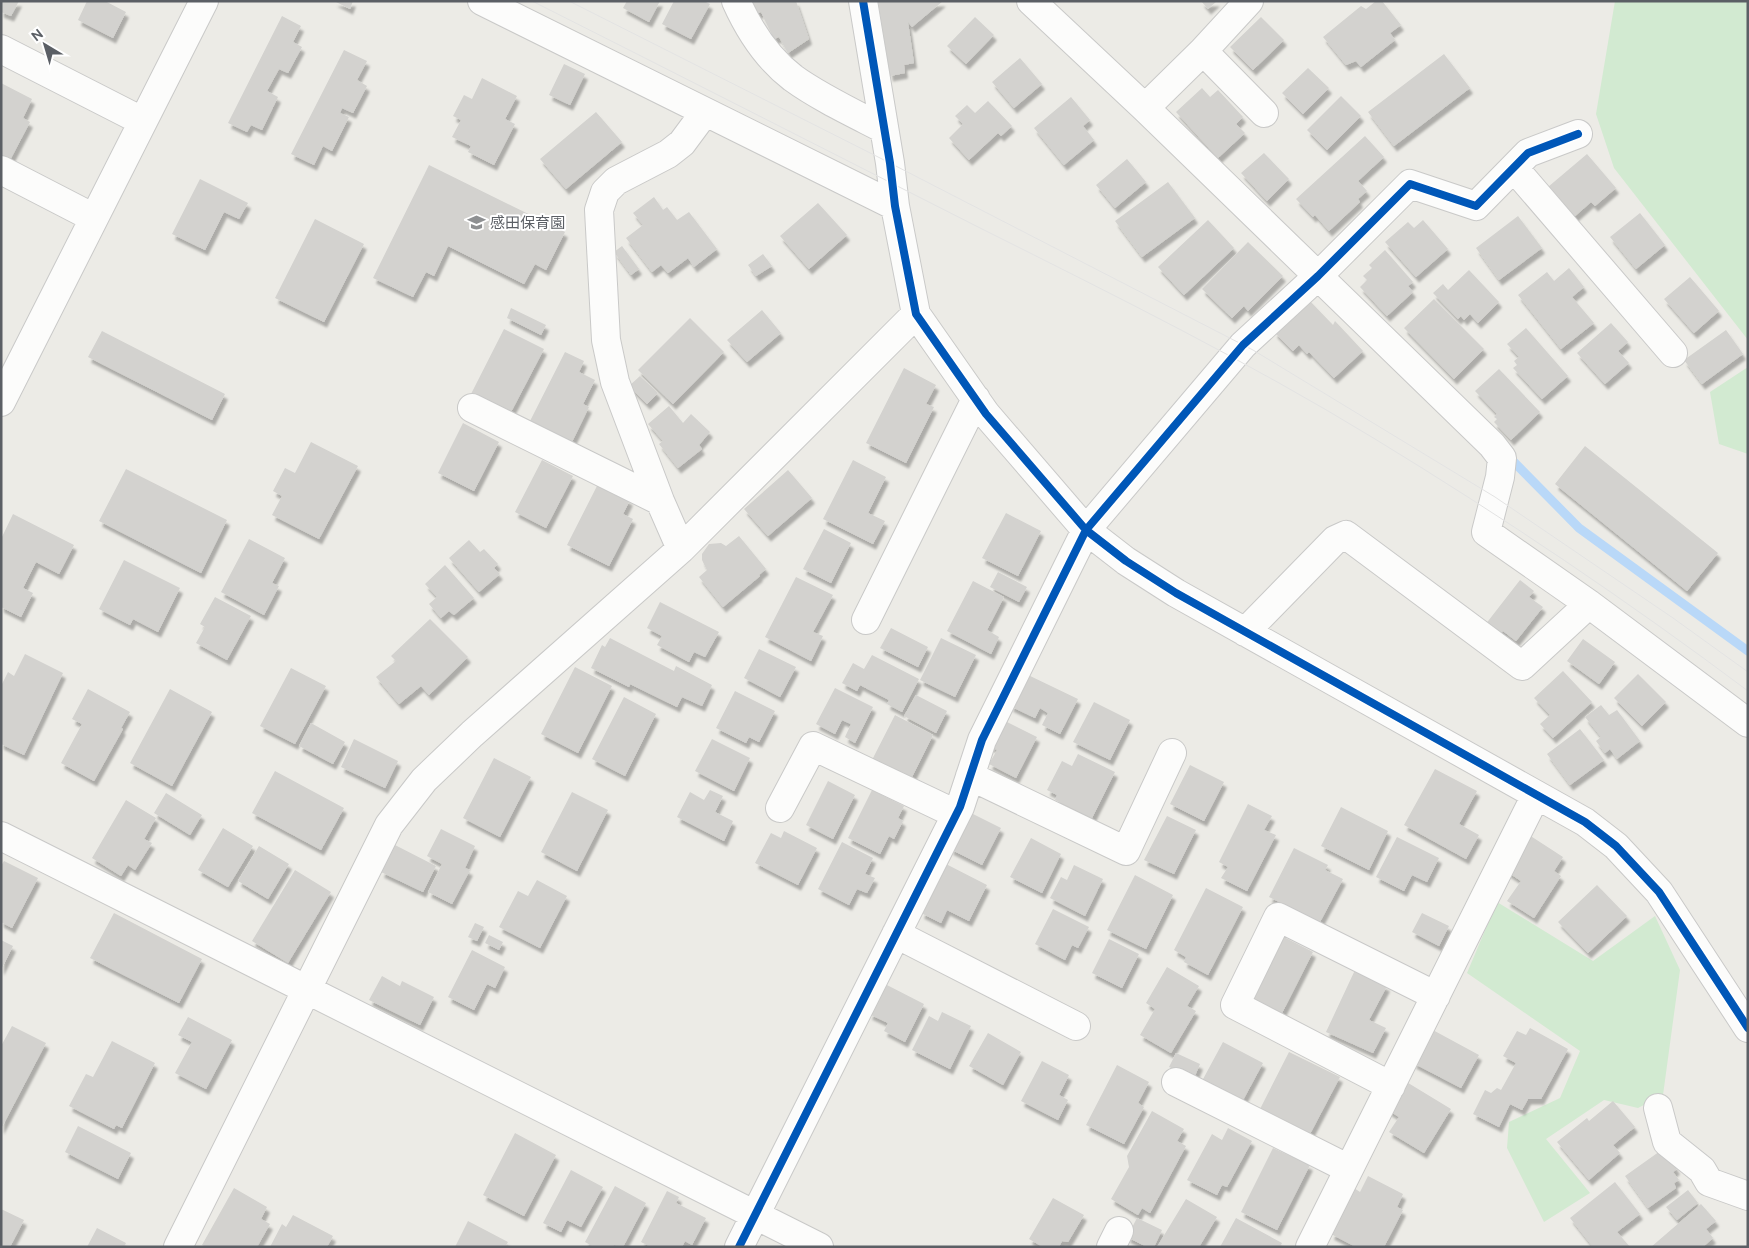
<svg xmlns="http://www.w3.org/2000/svg" width="1749" height="1248" viewBox="0 0 1749 1248" font-family="Ubuntu,'Noto Sans JP',sans-serif">
<style>
.green{fill:#d2ead1}
.lines{fill:none;stroke-linecap:round;stroke-linejoin:round}
.stream{stroke:#b9d8f8;stroke-width:9}
.building{fill:#d3d2cf;filter:url(#shadow)}
.minor-casing{stroke:#c9c9c8;stroke-width:30}
.minor{stroke:#fcfcfb;stroke-width:28}
.tram{stroke:#e3e3e3;stroke-width:1}
.cycleway-casing{stroke:#fff;stroke-width:11}
.cycleway{stroke:#0057b8;stroke-width:8}
.labels{text-anchor:middle;stroke-width:4;stroke-linejoin:round;paint-order:stroke}
.poi-label{font-size:15px;fill:#5b5f65;stroke:#fff;text-anchor:start}
</style>
<defs>
<filter id="shadow"><feDropShadow dx="3" dy="5.5" stdDeviation="1" flood-color="#0004"/></filter>
</defs>
<rect width="100%" height="100%" fill="#ecebe6"/>
<path class="green" d="M1615,1H1744L1748,3V340L1614,168L1596,114Z
M1748,367V454L1719,444L1710,392Z
M1497,902L1593,961L1655,916L1680,970L1663,1095L1638,1108L1604,1100L1546,1139L1590,1193L1544,1222L1507,1148L1509,1122L1560,1098L1580,1051L1467,973Z"/>
<g class="lines">
<path class="stream" d="M1508,456L1579,528L1748,651"/>
</g>
<path class="building" d="M1,1H19L11,16L1,12Z
M87,1H105L126,12L113,38L78,20Z
M334,1H353L350,9Z
M627,1H660L649,22L623,8Z
M674,1H704L710,4L691,39L662,24Z
M748,1H796L809,39L788,53L779,37L774,39L761,12L749,17Z
M878,1H943L912,27L908,22L914,63L904,65L905,73L890,76Z
M1201,1H1217L1208,9Z
M1376,1H1382L1401,25L1390,33L1395,40L1361,67L1356,61L1346,65L1323,37L1361,6L1366,9Z
M282,16L301,26L293,42L302,47L288,73L279,69L267,91L278,97L262,130L251,125L247,132L228,123Z
M975,17L994,35L966,64L947,46Z
M1261,17L1284,40L1253,70L1230,47Z
M344,50L367,61L357,80L367,86L353,113L342,108L340,113L349,117L332,151L323,146L314,165L291,154Z
M1444,54L1470,88L1394,146L1368,112Z
M1020,58L1042,84L1014,108L992,82Z
M564,64L585,74L570,105L549,95Z
M1308,68L1329,88L1303,114L1282,93Z
M482,78L517,96L505,119L515,124L494,165L468,152L471,146L452,137L461,120L453,116L464,95L472,99Z
M1,83L32,99L23,118L30,122L9,162L1,158Z
M1202,88L1210,97L1218,90L1243,117L1236,124L1245,133L1218,158L1176,112Z
M1341,96L1361,116L1327,150L1307,130Z
M1071,97L1090,120L1083,126L1094,140L1064,165L1034,128Z
M988,101L1012,126L1001,136L998,133L969,160L949,138L963,124L955,116L967,105L975,113Z
M596,112L622,142L566,189L540,159Z
M1365,136L1384,157L1358,181L1367,191L1358,199L1360,202L1329,231L1315,215L1313,217L1296,199Z
M1264,153L1289,179L1267,201L1241,173Z
M1587,154L1616,188L1595,206L1591,202L1574,217L1548,187Z
M1127,159L1146,182L1115,208L1096,185Z
M429,165L565,232L546,270L535,264L524,284L448,246L434,276L426,272L413,297L373,278Z
M200,179L248,203L239,219L224,212L205,250L172,234Z
M1168,182L1195,218L1142,257L1115,221Z
M654,197L663,210L667,207L677,220L689,212L717,249L694,267L688,258L668,273L661,265L652,272L626,238L643,225L633,213Z
M818,203L847,235L809,269L780,236Z
M1640,213L1665,245L1636,269L1610,237Z
M1518,216L1542,248L1499,280L1476,248Z
M315,219L364,244L324,322L275,298Z
M1208,220L1234,248L1184,295L1158,267Z
M1423,220L1448,249L1416,277L1385,242L1408,222L1414,228Z
M1248,242L1283,276L1248,311L1244,306L1232,318L1202,289Z
M622,246L639,269L631,275L614,252Z
M1385,250L1413,282L1408,286L1413,292L1387,316L1360,287L1367,280L1363,276L1372,268L1369,265Z
M763,254L772,266L756,276L748,265Z
M1569,268L1584,287L1572,297L1594,323L1561,349L1518,295L1547,272L1554,281Z
M1469,270L1499,302L1478,323L1470,314L1464,320L1461,316L1458,319L1433,293L1443,284L1448,290Z
M1690,277L1719,311L1694,333L1664,299Z
M1308,299L1333,325L1335,321L1363,351L1334,378L1309,352L1307,354L1299,345L1293,351L1274,332Z
M1434,299L1484,349L1454,379L1404,328Z
M511,308L546,325L541,335L507,318Z
M762,310L781,333L747,362L727,340Z
M690,318L724,352L673,404L638,370Z
M1611,323L1628,342L1618,351L1629,363L1605,384L1577,353Z
M1526,328L1568,376L1542,399L1513,368L1517,365L1514,361L1519,357L1507,344Z
M504,329L544,349L510,414L471,394Z
M1726,330L1743,354L1702,384L1684,360Z
M102,331L225,394L212,420L88,357Z
M565,352L584,361L579,372L595,380L583,404L589,407L571,444L529,423Z
M904,368L936,385L926,404L934,407L906,463L866,443Z
M1499,369L1540,412L1511,440L1494,422L1497,419L1494,417L1497,414L1475,391Z
M640,376L658,393L647,404L629,386Z
M669,406L683,423L691,414L710,432L699,445L702,449L678,468L659,444L663,441L648,424Z
M463,423L499,442L474,491L438,473Z
M311,442L358,466L319,539L272,515L282,496L273,491L285,468L295,473Z
M1585,446L1718,553L1687,591L1555,484Z
M542,460L573,476L546,528L515,512Z
M853,460L886,477L868,513L885,521L873,544L823,519Z
M126,469L227,520L201,573L99,521Z
M788,470L812,498L768,536L744,509Z
M598,484L630,500L623,514L633,519L609,566L567,545Z
M1006,513L1041,531L1018,576L982,558Z
M13,514L74,545L59,574L36,562L23,588L33,593L21,617L1,607V539Z
M824,529L851,543L831,583L803,569Z
M739,536L766,569L759,575L760,576L723,607L699,577L707,570L702,560V554L709,544L721,543L726,546Z
M249,539L285,558L272,583L279,586L264,615L221,592Z
M469,540L480,552L484,549L498,564L494,568L500,574L479,592L449,558Z
M124,560L180,588L158,632L133,619L130,625L99,609Z
M445,565L474,598L454,615L449,611L441,618L429,604L437,597L425,584Z
M998,572L1027,587L1019,602L990,587Z
M796,577L833,595L813,632L823,636L811,661L765,637Z
M1520,580L1534,591L1529,597L1543,607L1516,641L1503,631L1499,636L1485,625Z
M973,581L1004,597L987,630L999,637L991,654L947,631Z
M215,597L251,616L227,660L196,643L205,627L200,624Z
M660,602L719,632L705,657L694,652L689,662L657,645L662,636L647,628Z
M430,619L468,657L429,695L421,686L399,704L376,677L396,661L391,656Z
M891,628L928,647L918,667L880,648Z
M610,638L674,671L676,666L712,685L702,706L682,697L677,707L630,684L629,687L591,668L602,645L605,647Z
M941,638L976,655L955,697L920,680Z
M1583,639L1615,662L1599,684L1567,661Z
M759,649L796,667L780,697L744,678Z
M25,654L63,673L24,755L1,744V686L8,672L14,676Z
M872,655L919,679L902,712L887,704L889,700L860,685L857,691L842,683L853,663L864,669Z
M575,667L612,686L578,753L541,734Z
M291,668L326,686L295,744L260,726Z
M1563,671L1592,702L1553,738L1540,724L1550,715L1534,698Z
M1026,674L1078,699L1060,734L1042,725L1048,713L1040,708L1035,718L1010,706Z
M1638,674L1666,702L1642,726L1614,698Z
M835,688L873,707L855,743L845,737L851,724L842,720L835,734L816,724Z
M88,689L130,712L121,728L123,729L94,781L61,763L82,724L72,719Z
M170,689L212,712L172,786L130,763Z
M735,691L775,711L759,742L749,737L746,743L716,728Z
M916,695L947,711L936,733L904,716Z
M624,697L656,714L625,776L592,759Z
M1094,702L1130,720L1110,760L1073,742Z
M1601,705L1609,715L1617,710L1640,741L1617,759L1610,749L1605,753L1596,741L1601,737L1585,717Z
M895,715L933,735L911,779L872,760Z
M1003,720L1037,737L1016,778L989,764L997,750L990,746Z
M311,723L345,742L333,764L299,746Z
M1580,729L1604,760L1570,785L1547,754Z
M354,739L398,761L385,788L341,767Z
M712,739L750,758L734,791L695,771Z
M1078,754L1115,772L1092,818L1055,800L1057,795L1047,790L1062,761L1072,766Z
M494,758L531,777L500,837L463,818Z
M1190,765L1224,782L1204,821L1170,804Z
M1435,769L1477,791L1459,824L1479,835L1466,859L1404,825Z
M275,771L344,808L321,850L252,813Z
M828,781L855,795L833,839L806,825Z
M710,790L723,796L715,812L733,821L724,841L677,817L690,792L704,800Z
M872,790L904,806L898,818L903,821L894,839L889,836L880,854L848,838Z
M572,792L608,810L577,871L541,852Z
M166,793L202,815L190,835L154,813Z
M126,800L156,818L144,839L152,843L135,870L128,865L121,876L92,858Z
M1248,804L1272,816L1264,830L1276,835L1247,891L1221,878L1228,867L1219,862Z
M1341,807L1388,831L1369,870L1321,846Z
M969,812L1001,828L982,865L950,849Z
M1167,816L1196,830L1174,874L1144,860Z
M223,828L253,846L228,887L198,870Z
M441,829L475,846L465,868L470,870L452,904L428,892L442,864L427,856Z
M784,831L817,848L798,885L755,863L771,833L781,838Z
M1526,833L1563,857L1554,871L1561,876L1534,918L1507,901L1521,881L1503,869Z
M1397,837L1439,858L1427,882L1412,875L1404,891L1376,877Z
M1031,838L1061,854L1042,893L1010,877Z
M842,842L873,858L865,874L875,878L867,893L857,889L849,905L818,889Z
M395,845L436,866L423,892L381,872Z
M259,846L289,864L268,899L238,881Z
M1294,848L1328,865L1325,870L1343,879L1320,922L1269,897Z
M4,861L38,878L12,928L1,922V866Z
M946,864L987,885L969,921L947,910L941,923L921,913Z
M1074,865L1103,879L1085,916L1050,898L1061,877L1067,880Z
M295,870L331,892L288,963L252,941Z
M1135,875L1173,895L1146,949L1107,930Z
M537,880L567,896L540,948L499,927L518,891L528,896Z
M1597,885L1627,916L1588,953L1558,922Z
M1206,888L1243,907L1208,975L1184,962L1186,957L1174,950Z
M1053,909L1089,927L1078,948L1072,945L1065,960L1035,944Z
M114,913L202,959L179,1003L90,958Z
M1422,913L1449,926L1439,946L1412,932Z
M475,923L484,927L477,941L468,937Z
M489,935L503,942L499,950L485,943Z
M1284,937L1313,952L1279,1019L1250,1004Z
M1109,939L1139,954L1122,988L1092,973Z
M1,940L13,946L1,970Z
M472,950L505,967L495,988L487,984L474,1010L448,997Z
M1167,967L1199,986L1187,1006L1196,1011L1171,1053L1140,1035L1155,1009L1146,1003Z
M1355,970L1387,986L1369,1020L1386,1028L1373,1053L1326,1032Z
M382,976L400,986L402,981L434,997L420,1025L369,1000Z
M885,984L924,1004L905,1042L884,1031L888,1023L869,1014Z
M942,1012L971,1026L950,1069L912,1050L929,1016L938,1021Z
M188,1017L232,1040L206,1089L175,1073L192,1042L178,1035Z
M12,1026L46,1043L1,1129V1046Z
M1530,1028L1568,1049L1541,1099H1528L1522,1110L1510,1104L1499,1127L1473,1114L1485,1090L1491,1093L1497,1088L1501,1090L1516,1063L1503,1056L1517,1031L1526,1035Z
M1431,1029L1479,1055L1461,1088L1413,1063Z
M988,1033L1021,1052L1003,1085L969,1066Z
M112,1041L155,1063L122,1128L116,1125L114,1129L69,1106L86,1074L93,1077Z
M1223,1042L1263,1063L1242,1102L1202,1081Z
M1289,1052L1340,1077L1310,1134L1260,1109Z
M1176,1053L1200,1064L1194,1078L1169,1067Z
M1042,1061L1069,1075L1059,1095L1068,1100L1058,1120L1021,1101Z
M1117,1065L1149,1082L1138,1103L1144,1107L1124,1144L1086,1125Z
M1400,1078L1451,1109L1424,1153L1389,1132L1399,1117L1383,1107Z
M1613,1101L1635,1127L1613,1145L1620,1153L1589,1180L1557,1142L1587,1118L1589,1121Z
M1152,1111L1184,1129L1177,1141L1186,1146L1150,1213L1142,1208L1138,1215L1111,1199L1129,1167L1127,1156Z
M78,1126L131,1153L118,1179L65,1152Z
M1228,1128L1252,1141L1227,1187L1222,1185L1217,1195L1187,1180L1212,1134L1222,1140Z
M515,1133L556,1155L524,1216L483,1195Z
M1273,1148L1310,1165L1277,1230L1241,1212Z
M1663,1149L1677,1169L1673,1172L1679,1180L1674,1183L1676,1188L1648,1208L1625,1176Z
M571,1170L603,1187L581,1227L567,1220L561,1232L543,1223Z
M1368,1176L1403,1194L1397,1207L1403,1210L1384,1247H1356L1331,1234L1354,1188L1360,1192Z
M1615,1182L1640,1214L1617,1232L1630,1247H1593L1570,1218Z
M615,1186L646,1203L623,1247L614,1245L613,1247H594L585,1242Z
M234,1188L267,1207L261,1219L270,1224L257,1247H206L202,1245Z
M1688,1190L1698,1203L1677,1220L1666,1207Z
M667,1191L679,1197L676,1203L706,1218L692,1245L685,1241L682,1247H651L641,1242Z
M1053,1198L1084,1215L1068,1242L1062,1241L1059,1247H1043L1029,1239Z
M1186,1199L1217,1217L1199,1247H1157Z
M1701,1204L1716,1221L1706,1229L1713,1238L1704,1246L1705,1247H1651Z
M1,1209L24,1220L10,1247H1Z
M293,1215L333,1236L327,1247H270L282,1224L286,1227Z
M1137,1218L1162,1230L1154,1247H1147L1127,1237Z
M1236,1218L1282,1243L1280,1247H1220Z
M468,1221L508,1242L505,1247H455Z
M97,1228L126,1243L124,1247H87Z"/>
<g class="lines">
<defs>
<path id="minor" d="M482,1L895,206
M736,1C749,30 767,58 793,78C819,97 855,114 884,129
M863,1L890,163L895,206L916,314L986,414L1086,530L1126,561L1176,593L1585,822L1616,846L1659,892L1748,1028
M1031,1L1145,108L1492,445L1502,458L1500,477L1486,532L1589,604L1748,723
M1,49L142,121
M1203,51L1264,113
M1145,108L1203,51L1249,1
M1514,168L1673,353
M1,170L94,218
M1,402L204,1
M472,408L660,501
M681,549L660,501L615,382L606,340L599,210L605,192L616,181L668,154L682,143L705,112
M866,620L976,399
M1245,632L1335,540L1346,535L1522,666L1589,604
M970,776L1126,851L1172,753
M780,808L813,746L956,814
M1,836L819,1247
M896,934L1076,1026
M1176,1082L1349,1169
M1391,1086L1235,1005L1278,917L1436,996
M1658,1108L1667,1142L1702,1170L1709,1182L1748,1196
M178,1247L389,825L424,780L472,734L681,549L916,314
M739,1247L960,807L982,740L1086,530L1243,345L1318,276L1410,184L1476,206L1528,153L1578,134
M1111,1247L1119,1231
M1310,1247L1536,795"/>
</defs>
<use href="#minor" class="minor-casing"/>
<use href="#minor" class="minor"/>
<path class="tram" d="M532,1C683,77 834,154 984,230C1116,296 1249,362 1375,439C1503,517 1628,601 1748,691
M569,1L890,163L1253,350L1495,497L1673,618L1748,672"/>
<defs>
<path id="cycleway" d="M863,1L890,163L895,206L916,314L986,414L1086,530L1126,561L1176,593L1585,822L1616,846L1659,892L1748,1028
M739,1247L960,807L982,740L1086,530L1243,345L1318,276L1410,184L1476,206L1528,153L1578,134"/>
</defs>
<use href="#cycleway" class="cycleway-casing"/>
<use href="#cycleway" class="cycleway"/>
</g>
<defs>
<symbol id="school-bare" viewBox="-9 -9 18 18"><path d="M0-5L7-2L0 1L-7-2ZM-4 1L0 2.5L4 1V4Q0 6-4 4Z" fill="#8e9092" stroke="#fff" stroke-width="2.5" paint-order="stroke"/></symbol>
</defs>
<g fill-rule="evenodd">
<use href="#school-bare" x="464" y="210" width="25" height="25"/>
</g>
<g class="labels">
<g class="poi-label">
<text x="490" y="228">感田保育園</text>
</g>
</g>
<rect width="1749" height="1248" fill="none" stroke="#5b5f65" stroke-width="5"/>
<g transform="translate(45 45) rotate(322)" stroke="#ffffff" stroke-width="4" paint-order="stroke">
<path d="M0-4L9 19L0 12L-9 19Z" fill="#5b5f65"/>
<text y="-8" font-size="14" font-weight="bold" text-anchor="middle" fill="#5b5f65">N</text>
</g>
</svg>
